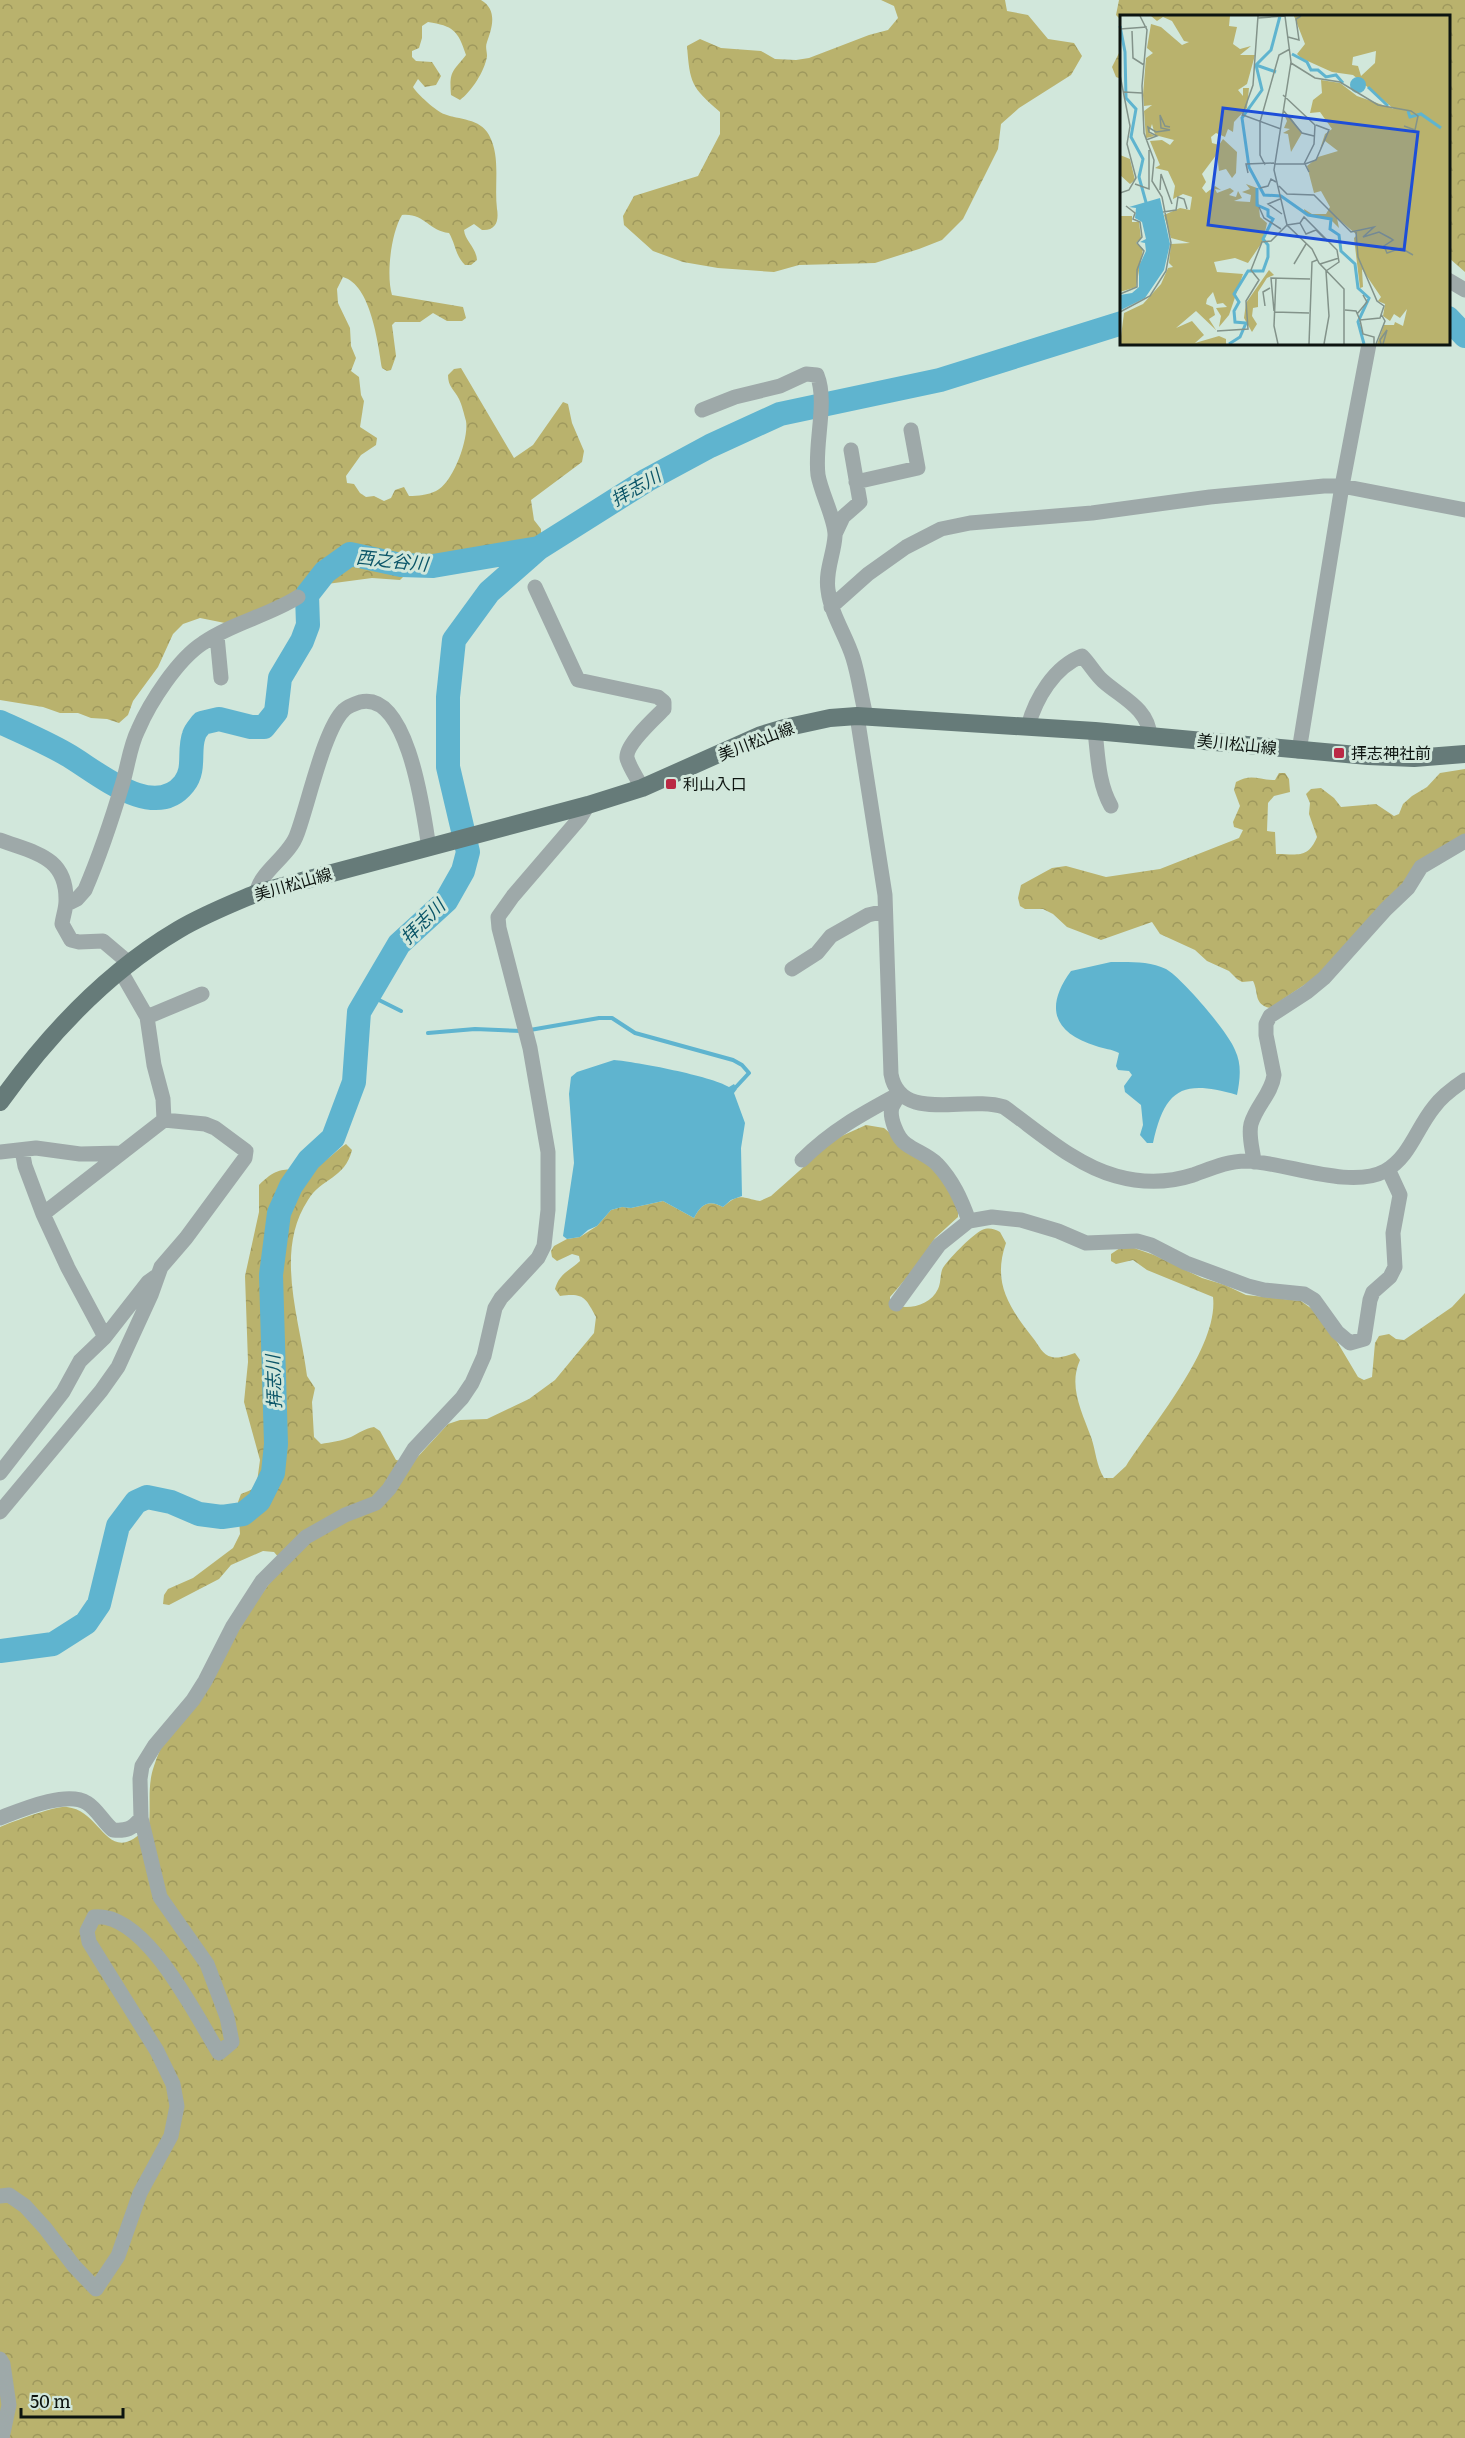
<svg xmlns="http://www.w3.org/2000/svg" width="1465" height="2438" viewBox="0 0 1465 2438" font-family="Literata,'Noto Sans JP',serif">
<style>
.forest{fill:url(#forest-crowns)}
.water{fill:#5fb4cf}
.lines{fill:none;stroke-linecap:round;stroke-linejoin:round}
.stream{stroke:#5fb4cf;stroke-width:4}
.river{stroke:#5fb4cf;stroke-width:24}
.minor{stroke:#9ea9a9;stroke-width:15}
.major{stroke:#667b79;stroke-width:18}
.poi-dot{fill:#ba2944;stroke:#d1e7db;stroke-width:2}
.labels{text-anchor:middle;stroke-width:6;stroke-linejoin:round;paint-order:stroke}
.street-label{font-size:16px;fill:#0d1410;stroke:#d1e7db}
.poi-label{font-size:16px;fill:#0d1410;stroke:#d1e7db;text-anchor:start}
.water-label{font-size:18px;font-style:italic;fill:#0b5568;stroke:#d1e7db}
.inset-river{fill:none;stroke:#5fb4cf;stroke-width:3}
.inset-road{fill:none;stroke:#83938a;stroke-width:1.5}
.view{fill:#1d4ed8;fill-opacity:0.15;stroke:#1d4ed8;stroke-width:3}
.inset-edge{fill:none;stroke:#0d1410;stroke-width:3}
</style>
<defs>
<pattern id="forest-crowns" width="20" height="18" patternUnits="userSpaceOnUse" patternTransform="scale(1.5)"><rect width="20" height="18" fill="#b9b26d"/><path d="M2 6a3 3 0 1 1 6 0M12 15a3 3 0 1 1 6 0" fill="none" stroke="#9e985d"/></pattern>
</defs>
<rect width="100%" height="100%" fill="#d1e7db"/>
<path class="forest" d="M0,0H481C498,10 492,28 487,42C485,47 487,51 487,56C485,71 471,92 460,100L451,95C449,70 453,72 466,55C458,30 453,26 428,22L422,26V38L419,48L412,51V57L416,61L432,62L441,76L436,85L425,87L418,79L413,87C416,93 437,112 444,114C459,120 480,118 489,135C501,157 494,184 497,209C499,221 496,231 482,230L474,224L464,230C465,241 476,247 477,260L471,265H465C455,255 456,245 449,233C428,231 425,213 402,215C391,233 386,275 392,295L463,307L466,318L462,321H447L433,313L420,322H395L392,325L396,356L391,370L387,371L382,368C378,343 371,285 343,277L337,289L338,303L350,328L351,346L356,358L351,371L359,377L361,395L364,401L360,427L377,438L376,445L361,455L346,476L347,483L354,484L360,493L366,497L374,496L384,501L391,498L395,490L404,487L409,496C418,496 428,495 436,491C453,483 469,439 466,421C464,414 462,405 459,399C454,389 448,387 448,375L454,369L461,368L514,458L533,445L563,402L568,404L572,423L584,451L582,462L531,500L534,520L541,529V537L536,542L432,562C414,563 412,569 400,580L372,578L327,584L302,589L287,598L225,623L200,618L183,624L173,634L158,667L133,701L128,715L119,723L107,719L91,718L78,713H60L43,707L0,700Z
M881,0H1005L1007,11L1028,15L1048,39L1074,43L1082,56L1071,75L1019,108L1001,124L998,149L963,219L942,240L919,249L875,263L799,265L774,272L718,268L683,262L653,251L624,225L623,216L634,196L698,176L720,134V112C691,87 690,83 687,46L700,39L721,48L761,51L775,59L796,60L809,58L869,35L888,30L898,18L894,6Z
M1119,0H1465V272L1449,258L1448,16H1122L1121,20L1116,15Z
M1121,49V79L1116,77L1112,67Z
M1465,769V836L1405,885L1322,973L1270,1008C1253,1004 1259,992 1253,981L1242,982L1237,979L1229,971L1207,961L1195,950L1160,934L1152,922L1101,940L1067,927L1053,914L1043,909H1025L1020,906L1018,898L1021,885L1052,868L1066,866L1106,877L1160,869L1239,838L1243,830L1234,827L1233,822L1240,806L1234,790L1236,782C1251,773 1259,780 1275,780L1279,773H1285L1289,779L1290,792L1274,796L1268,803L1267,831L1275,832L1276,854C1297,854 1308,859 1317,837L1309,814L1310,803L1306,794L1311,789L1321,788L1334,798L1341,807L1376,804L1394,816L1399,814L1403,804L1412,796L1427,787L1440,773Z
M866,1125L884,1128L933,1169L946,1185L958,1207V1217L935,1238L915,1268L890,1297V1304C907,1311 930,1306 938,1289C941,1283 940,1276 942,1270C946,1261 973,1234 982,1230C989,1227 994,1229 1000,1232L1006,1243C992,1283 1009,1307 1033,1338C1039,1345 1042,1355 1052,1357C1059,1359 1068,1355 1075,1353L1080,1360C1068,1386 1082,1412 1091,1437C1096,1451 1096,1465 1104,1478H1113L1126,1466C1153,1424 1219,1347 1213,1297L1147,1270L1133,1260L1116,1264L1111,1261V1254L1120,1248H1134L1154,1255L1202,1278L1225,1285L1246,1295L1301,1301L1312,1309L1336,1340L1358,1377L1364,1380L1372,1377L1375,1343L1379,1336L1389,1334L1396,1339L1404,1340L1452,1307L1465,1293V2438H0V1827C12,1822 57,1805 67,1807C104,1811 107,1872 149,1825C151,1804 147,1786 154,1766C168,1723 201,1689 225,1652C245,1622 260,1591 285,1565L274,1552L263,1551L231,1565L219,1579L169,1605L163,1604L164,1595L168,1589L193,1578L233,1548L240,1534L238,1502L241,1494L251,1490L257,1482L260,1460L244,1402L248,1362L245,1276L259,1212V1185C283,1160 290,1175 315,1166C328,1161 335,1151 346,1144L352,1150C345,1179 321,1178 308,1200C274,1252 300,1319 307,1376L315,1388L312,1402L314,1437L321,1444C331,1442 342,1441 351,1437C359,1433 364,1429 374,1427L380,1431L396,1460L412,1463L448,1424L460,1420L487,1419L529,1399L555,1380L594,1333L596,1317C585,1297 584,1293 560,1296L555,1289C559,1274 569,1271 580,1261L579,1256L572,1254L557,1261L552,1257L551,1251L554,1246L567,1239L580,1237L597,1226L611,1210L622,1207L631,1208L663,1201L694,1218C701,1204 709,1199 723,1207C740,1192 742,1198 760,1201L771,1196L835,1139Z"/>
<path class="water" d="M1111,962C1129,962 1150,961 1166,969C1181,977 1229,1033 1235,1050C1242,1065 1240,1079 1237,1095C1182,1079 1165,1089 1153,1143H1147L1140,1135L1143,1125L1141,1105L1125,1092L1124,1086L1132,1075L1129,1071L1118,1070L1116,1066L1119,1053C1112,1049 1104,1049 1096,1046C1054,1033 1044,1008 1071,971Z
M614,1060C637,1062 711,1076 729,1087L734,1084L737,1089L734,1093L745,1123L741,1148L742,1196L731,1200L723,1207C709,1199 701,1204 694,1218L663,1201L631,1208L622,1207L611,1210L597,1226L588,1230L580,1237L567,1239L563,1236L574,1163L569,1094L571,1077L577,1072Z"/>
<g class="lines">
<path class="stream" d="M369,995L401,1011
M530,1030L599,1018H612L635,1033L733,1060L742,1065L749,1073L736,1087
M428,1033L475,1029L521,1031"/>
<path class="river" d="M1448,318L1465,336
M0,722C22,732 45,742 66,754C95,770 153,823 184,784C196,769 188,751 194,735C195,731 199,727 202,723L219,719L251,727H264L276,712L280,678L302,641L308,625L307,595L325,572L350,554L401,565L433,566L539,548
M0,1651L53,1644L86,1623L99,1604L118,1526L136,1502L147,1497L171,1502L199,1514L222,1517L243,1514L259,1501L273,1473L276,1444L271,1275L279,1213L291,1186L309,1160L333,1138L354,1082L359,1012L399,944L446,901L463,871L468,852L448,767V697L454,640L489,592L539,548L647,480L710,446L780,414L940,380L1122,323"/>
<path class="minor" d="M1448,280L1465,290
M702,410L735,397L780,386L806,374L817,375C828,402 814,444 818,475C821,493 836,521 835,536C834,554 825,571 828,590C831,615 846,635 853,658C859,677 861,697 866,716
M856,482L918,468L911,430
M835,534L843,517L860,502L851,450
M535,587L578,680L658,697L664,702V709C655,718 625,745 627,758C629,767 638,779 642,788
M831,607L868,574L906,547L941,529L970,523L1092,513L1210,497L1324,486H1342L1465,510
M217,636L221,678
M857,716L885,895L891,1074C900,1124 966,1095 1004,1107C1038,1131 1075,1165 1116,1176C1141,1183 1168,1183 1193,1175C1210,1169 1227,1161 1246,1161C1285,1162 1350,1190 1385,1171C1410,1157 1416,1129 1434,1107C1442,1096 1453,1088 1465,1080
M1028,726C1036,698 1054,667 1082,656C1090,664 1095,674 1103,681C1122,698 1148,708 1150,736
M1095,731C1098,756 1098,783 1111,806
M1299,751L1342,486L1369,344
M0,840C34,853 67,856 66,901C66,909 63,916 62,924L71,940L79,942L103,941L129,963
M257,893C258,873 290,856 297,834C308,805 324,729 344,710C348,706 354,704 360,702C409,690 424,817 429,848
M67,904L77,899L85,890C100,855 112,819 123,782C128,765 130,746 138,730C150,702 178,659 203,643C232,623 268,616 298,597
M792,969L817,953L831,936L868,915L885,911
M147,1017L202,994
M899,1094C897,1098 894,1103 892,1107C889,1117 897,1138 906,1144C917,1152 928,1155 937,1164C953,1181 961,1199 969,1221L992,1217L1021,1220L1058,1231L1086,1243L1137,1241L1151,1245L1186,1263L1248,1286L1264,1290L1304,1294L1314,1300L1337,1332L1350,1343L1364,1339L1370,1300L1373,1292L1390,1277L1395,1267L1393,1233L1400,1195L1388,1169
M22,1150L25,1166L43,1214
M0,1152L36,1148L80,1154L121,1153
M802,1160C832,1130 862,1114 899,1094
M1254,1162C1253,1150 1248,1136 1251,1124C1256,1106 1272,1093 1274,1075L1266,1035V1024L1270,1016L1307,992L1324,978L1386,909L1408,888L1421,867L1465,841
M896,1304L939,1245L969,1221
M105,1337L148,1282L155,1277
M0,1473L63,1392L80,1361L105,1337L68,1268L43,1214L164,1120
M0,1512L101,1391L118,1367L151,1295L161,1267L186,1238L245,1158L246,1151L215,1128L205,1124L164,1120L163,1099L154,1065L147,1017L120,970
M0,1818C21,1810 67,1790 87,1803C97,1809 104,1823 113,1830C127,1831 132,1829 141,1818
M0,2196L9,2195L25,2206L45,2228L74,2266L96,2289L118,2256L140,2193L171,2136L177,2106L173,2084L157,2051L89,1942L87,1931L94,1917C145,1911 196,2016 219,2053L232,2042L227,2017L207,1964L160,1897L141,1818L140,1779L142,1766L155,1745L193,1700L205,1681L233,1626L262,1581L306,1537L345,1515L376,1503L389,1489L414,1449L462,1398L472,1383L484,1356L495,1308L501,1298L538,1258L544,1246L548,1210V1152L530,1048L499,928L498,917L513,896L580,818L588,805
M0,2359L3,2364L9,2405L2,2438"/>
<path class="major" d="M0,1102C48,1035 107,972 178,930C203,915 231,904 257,893L588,805L642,788L761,735L784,728L830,718L857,716L1095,731L1368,756L1414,758L1465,754"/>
</g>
<g class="poi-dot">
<rect x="1333" y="747" width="12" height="12" rx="3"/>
<rect x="665" y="778" width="12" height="12" rx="3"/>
</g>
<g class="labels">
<g class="street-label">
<text transform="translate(756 741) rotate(-21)" y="6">美川松山線</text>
<text transform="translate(1237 744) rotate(6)" y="6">美川松山線</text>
<text transform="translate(293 884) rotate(-16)" y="6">美川松山線</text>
</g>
<g class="poi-label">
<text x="1351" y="759">拝志神社前</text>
<text x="683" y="790">利山入口</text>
</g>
<g class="water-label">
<text transform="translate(636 488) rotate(-30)" y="6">拝志川</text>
<text transform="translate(392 561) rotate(6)" y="6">西之谷川</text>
<text transform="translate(423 922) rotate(-45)" y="6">拝志川</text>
<text transform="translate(274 1382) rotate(-92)" y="6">拝志川</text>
</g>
</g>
<g transform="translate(1120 15)">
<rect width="330" height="330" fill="#d1e7db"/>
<path d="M31,1H110L109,11L117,12L113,29L120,34L131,31L120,40H135L127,69L118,75L123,81V73H129L127,93L114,107L113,117L108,114L105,122L96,118L91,122L92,128L99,130L103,124L117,137L116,158L112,163L106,154L99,156L97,139L82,159L86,167L82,173L86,178L95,171L101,175L95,174L97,178L110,173L114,176L109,180L116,182L118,176L122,183L114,186L130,187L131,180L122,177L130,174L126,169L137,173L140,202L147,208L143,226L128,248L115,243L94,247L97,257L123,259L109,300L99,312L101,301L96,293L107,292L103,288L97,289L93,277L87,284L86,289L93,292L95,300L89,304L96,315L76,296L56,313L72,306L84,320L75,328L99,321L106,324V329H0L4,298L23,289L41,269L48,253L53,252L49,248L51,229L70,228L51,223L44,200L60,193L70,195L72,182L63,179L53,184L55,171L48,156L35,153L40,150L30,126L42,125L50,130L54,125L35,120L32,109L29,118L35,121L26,123L24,96L32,90L24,91L23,80L26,43L33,38L27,33L31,9L41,12L62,30L69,27L64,26L52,6L43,2L37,6ZM174,1H330V329H257L264,310H274L275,307L283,311L287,294L280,303L274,299L270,306L263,301L265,289L258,286L261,282L242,254L243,272L240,273L234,223L237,220L217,203L219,213L210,204L185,200L184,194L192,199H206L210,192L201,176L194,178L187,151L198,142L218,136L205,126L200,134L205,119L212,114L200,97L190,98L193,85L202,78L201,65L220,68L237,81L274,94L233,60L212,57L181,43L177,39L185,29ZM256,36L255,48L241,61L238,51L232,50L233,42ZM164,99L169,100L182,118L171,137L168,119L163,118L170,114L164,113L167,106ZM0,140L10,144L15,165L10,169L0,160ZM0,201H12V207H19L21,223L16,228L23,234L16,272L0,277ZM149,255L154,260L147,263L138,277V292L133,293L132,301L137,309L132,317L124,303L126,288Z" fill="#b9b26d" fill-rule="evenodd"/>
<path d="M230 70a8 8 0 1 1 16 0a8 8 0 1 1-16 0ZM40,183L50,229L44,255L25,283L1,295L0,280L12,278L19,272V251L26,236L25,228L20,227L26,224L22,207L15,203L16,193L9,192Z" fill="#5fb4cf"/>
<path class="inset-river" d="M160,1L151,35L136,50L142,75L122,103L129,152L144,180L161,181L188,200L211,204L210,214L219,220L221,236L235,249L238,273L249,283L238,307L244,329M0,11L5,37L6,83L16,94L11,122L23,144L19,162L27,191M172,39L187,47L191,55H198L206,62L216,60L223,68M136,50L156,57M248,72L268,91M288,96L290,102L301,99L321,113M109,329L120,322L126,308L115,307L114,296L119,287L114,279L128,256H143L148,242V230L143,224L153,204L148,201V195L137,190V173"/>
<path class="inset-road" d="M165,1L171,47L154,155L167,210L192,234L199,248L224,274V329M138,3L165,1M0,14L27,12M12,16L13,43L24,50M168,22L179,25L176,4L181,1M171,48L195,63L220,67L258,90L291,96L298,101L295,115L284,111M0,60L10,111L7,129L16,163L9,175L0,178M4,77L22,78M163,95L182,118L194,121M123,100L161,114M122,101L133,70L138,1M26,125L37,121L29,117L28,112L36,117L50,115L41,113L40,100L45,111L50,112M154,149H184L194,129L195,110L163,80M145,150L140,140V107L159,40L170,34M189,157L185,149L196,145L209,115L196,110M128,158L126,149L154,148M15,169L29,174V135M159,171L167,179L194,180L231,217L254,212L243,222L259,217L270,223L273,225L264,231L267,238L281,233L293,240M140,173L148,171L151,164L156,167M40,175L41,159L52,189M160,184L148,189L162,199M139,192L144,203L161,214M43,197L56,195L58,182L64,184L67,194M180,208L186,219L196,215L207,226M167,210L180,208L184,202L217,235L219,247L206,256L209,301L204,329M174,249L186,229M200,249L219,243M156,263L154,311L158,329M0,279L17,272V255L24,236L17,228L22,222L20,207L13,204L15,198L6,191M145,291L143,277L150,273M225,295L236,296L240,305L260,303L264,291L257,286L238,242L236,217M154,296L151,263L190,264M0,297L30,281L46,256L51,228L42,182L32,166L34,145L24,118L22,71L27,15L20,1M154,297L189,298M237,299L247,287L243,280M240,305L243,319L254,322V329M97,316L128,314L126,286L139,265L131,255L142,227L151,226L167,210M189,329L192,247L197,245M256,329L265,306L261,299M261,329L260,325L267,315L263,329"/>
<path class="view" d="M103,93L298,117L284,235L88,210Z"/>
<rect width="330" height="330" class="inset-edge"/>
</g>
<path d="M21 2408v9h102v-9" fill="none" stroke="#0d1410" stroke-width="3"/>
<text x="30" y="2408" font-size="18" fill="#0d1410" stroke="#d1e7db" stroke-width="4.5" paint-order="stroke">50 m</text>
</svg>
